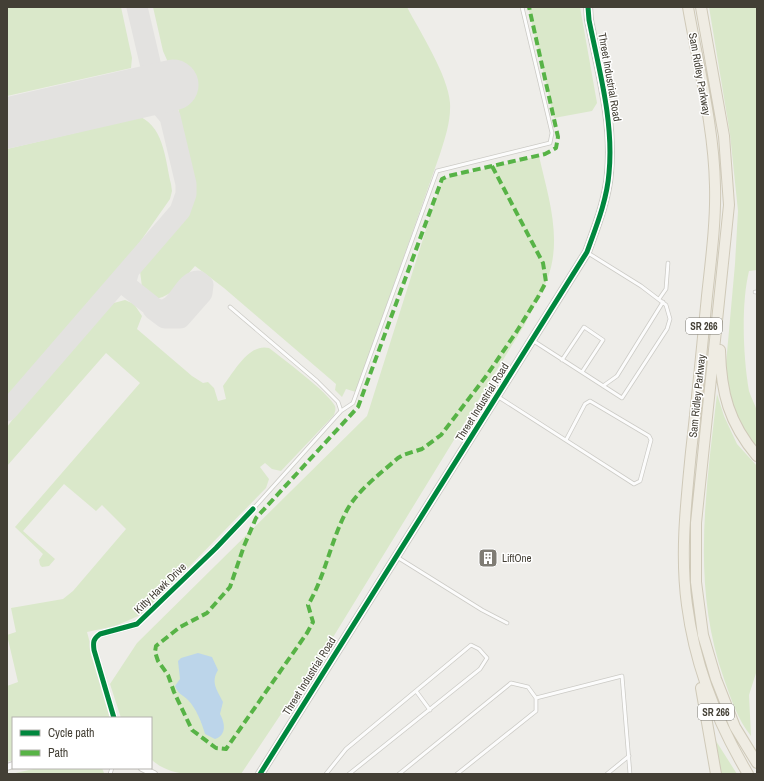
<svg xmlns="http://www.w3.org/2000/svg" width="764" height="781" viewBox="0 0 764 781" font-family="'Archivo Narrow',sans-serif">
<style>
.green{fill:#dae8ca}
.water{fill:#bcd5ea}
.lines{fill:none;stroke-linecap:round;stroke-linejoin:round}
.taxiway{stroke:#e3e2e0;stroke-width:21}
.runway{stroke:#e3e2e0;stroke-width:51}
.service-casing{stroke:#cccbc6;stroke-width:4.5}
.minor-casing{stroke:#cccbc6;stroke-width:8}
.tertiary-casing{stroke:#cccbc6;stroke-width:10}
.primary-casing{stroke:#cfc9b8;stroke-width:12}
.service{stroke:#fcfcfc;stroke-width:3}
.minor{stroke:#fcfcfc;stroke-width:6}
.tertiary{stroke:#fcfcfc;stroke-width:8}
.primary{stroke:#efece3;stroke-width:10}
.quiet{stroke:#57b346;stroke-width:4;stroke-dasharray:8 4;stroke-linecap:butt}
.cycleway-casing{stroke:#fff;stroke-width:8}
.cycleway{stroke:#00873e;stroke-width:5}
.labels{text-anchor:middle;stroke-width:3;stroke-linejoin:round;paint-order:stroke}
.shield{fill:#fff;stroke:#7b7972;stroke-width:1}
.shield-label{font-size:10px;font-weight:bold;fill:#433f35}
.street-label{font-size:11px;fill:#433f35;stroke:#fff}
.poi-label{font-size:11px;fill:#433f35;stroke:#fff;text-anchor:start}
</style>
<rect width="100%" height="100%" fill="#eeede9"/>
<path class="green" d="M7,7H121L132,58L131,68L7,96Z
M153,7H407C420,32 448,75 450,103C451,121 445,138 440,154L356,392L346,389L342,397L335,390L336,384L224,288L195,266C183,279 175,295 156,299L142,287L140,271L191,209L195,193V182L167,60L163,51Z
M528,7H580L597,103L592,111L554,118Z
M709,7H757V270L749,271C741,304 743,357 749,391C751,398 755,404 757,411C760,422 757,439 757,451L741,430L730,404L725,375L735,264L738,211L730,134Z
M135,115C164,123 165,159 171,184L172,191L170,199L135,249L7,397V149L79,132L86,130V126Z
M539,156C548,196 563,239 547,280C541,295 532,309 525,324L324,652L305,678L241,774C212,774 173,781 151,759V718H121L110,684L137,643L367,416L442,179Z
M125,300L134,304L142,316L137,329L192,376L203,383L208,382L214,388L218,401L226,399L223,386C234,372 249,343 269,348C283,359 328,392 335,406C336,410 335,411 334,415L281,471L272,469L265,463L260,467L269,479L266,488L143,614L115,626L87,632L110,718H13V760L7,762V686L18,682L7,635L16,632L11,608L63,599L73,591L126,529L102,505L96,511L64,484L23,531L55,559L49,566L42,567L40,565L39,560L43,554L15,527L140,383L106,353L7,466V427L27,400L110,304Z
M717,394L724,416L737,444L757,466V670L749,695L751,736C738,720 731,699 724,679C691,585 706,491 717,394Z
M716,741L737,774H721Z
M38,768H102L104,773L11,774Z"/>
<path class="water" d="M198,653L212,657L218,670C210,683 218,691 223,702L220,714C225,723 227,735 215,739L205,734C202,723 196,708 188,700C183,695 178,694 175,686L180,679L178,661L181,658Z"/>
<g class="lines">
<path class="taxiway" d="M129,270L126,281L128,287L157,310C179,313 182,281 198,281L203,285L202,293L180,318H165L153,309
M7,411L180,211L186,194V184L170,117L160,105L137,7"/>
<path class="runway" d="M7,123L173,85"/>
<defs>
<path id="service" d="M755,292H757
M659,299L666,289L668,263
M230,307L317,381L338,402L341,411L253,509
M532,340L622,398L667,329L670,319L666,305L641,286L588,253
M562,360L584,327L603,340L582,372
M603,386L617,376L663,302
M497,396L634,484L640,481L651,440L649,436L590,401L585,404L566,440
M341,411L353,403L437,171L550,143L552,133L522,7
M397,557L482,610L507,623
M416,691L430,710
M110,774L112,768
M326,774L346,749L471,645L479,649L487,658L480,669L349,774
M399,774L511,683L528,687L536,698L622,676L630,774
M457,774L536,711V698
M607,774L629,756"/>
<path id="minor" d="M114,718L94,650C93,642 93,639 100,634L137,624L216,548L253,509
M7,767L13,765
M142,768L154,774"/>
<path id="tertiary" d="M260,774L587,252C596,227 607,200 609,173C614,122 599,70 589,20L588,7"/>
<path id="primary" d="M688,7C698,65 714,127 715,186C716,222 711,259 707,296C702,348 697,400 691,452C686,503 680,554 687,605C695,666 717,722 748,774
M701,7L724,136L729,205L696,523V582L703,635L716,679L735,727L757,763
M720,350C721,393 729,423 757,456
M701,688L716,774"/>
</defs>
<use href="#service" class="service-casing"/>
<use href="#minor" class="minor-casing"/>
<use href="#tertiary" class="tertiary-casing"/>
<use href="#primary" class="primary-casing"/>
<use href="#service" class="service"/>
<use href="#minor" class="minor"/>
<use href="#tertiary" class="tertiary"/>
<use href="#primary" class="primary"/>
<path class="quiet" d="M492,166L543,263L546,282L538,297L517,331L487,375L441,435L422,449L403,455L398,458C380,474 355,492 345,514C330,544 325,576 308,605L313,622L307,633L226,749L216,748L192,730L174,692L168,675L158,661L155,652L156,646L180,627L207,613L230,587L244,546L256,518L358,407L442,179L448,176L545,154L556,148L558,137L529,7"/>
<defs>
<path id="cycleway" d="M114,718L94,650C93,642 93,639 100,634L137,624L216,548L253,509
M260,774L587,252C596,227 607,200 609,173C614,122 599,70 589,20L588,7"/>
</defs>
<use href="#cycleway" class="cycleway-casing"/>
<use href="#cycleway" class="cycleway"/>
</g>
<defs>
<symbol id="building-square" viewBox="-11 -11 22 22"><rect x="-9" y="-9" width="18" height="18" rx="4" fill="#7f7c74" stroke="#fff"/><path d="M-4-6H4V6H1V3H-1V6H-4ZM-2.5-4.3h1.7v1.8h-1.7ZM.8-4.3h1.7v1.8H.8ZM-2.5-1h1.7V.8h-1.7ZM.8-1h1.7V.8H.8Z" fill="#fff"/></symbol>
</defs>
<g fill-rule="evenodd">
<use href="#building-square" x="477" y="547" width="22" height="22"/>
</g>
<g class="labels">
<g class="shield">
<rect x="686" y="318" width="36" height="16" rx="3"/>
<rect x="698" y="704" width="36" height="16" rx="3"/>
</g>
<g class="shield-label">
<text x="704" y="330">SR 266</text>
<text x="716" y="716">SR 266</text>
</g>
<g class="street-label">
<text transform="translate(700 74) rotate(80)" y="4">Sam Ridley Parkway</text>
<text transform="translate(610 77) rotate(80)" y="4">Threet Industrial Road</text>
<text transform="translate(697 396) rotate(-84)" y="4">Sam Ridley Parkway</text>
<text transform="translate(482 402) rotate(-58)" y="4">Threet Industrial Road</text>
<text transform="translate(160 588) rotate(-44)" y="4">Kitty Hawk Drive</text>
<text transform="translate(309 676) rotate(-58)" y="4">Threet Industrial Road</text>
</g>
<g class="poi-label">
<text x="502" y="562">LiftOne</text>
</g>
</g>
<rect width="764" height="781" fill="none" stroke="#433f35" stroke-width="16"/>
<rect x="12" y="717" width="140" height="52" fill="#ffffff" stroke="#b4b2ae"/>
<rect x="20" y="730" width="20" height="6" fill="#00873e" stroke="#b4b2ae"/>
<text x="48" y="737" font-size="12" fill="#433f35">Cycle path</text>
<rect x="20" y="750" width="20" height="6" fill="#57b346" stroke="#b4b2ae"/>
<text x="48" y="757" font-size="12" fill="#433f35">Path</text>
</svg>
